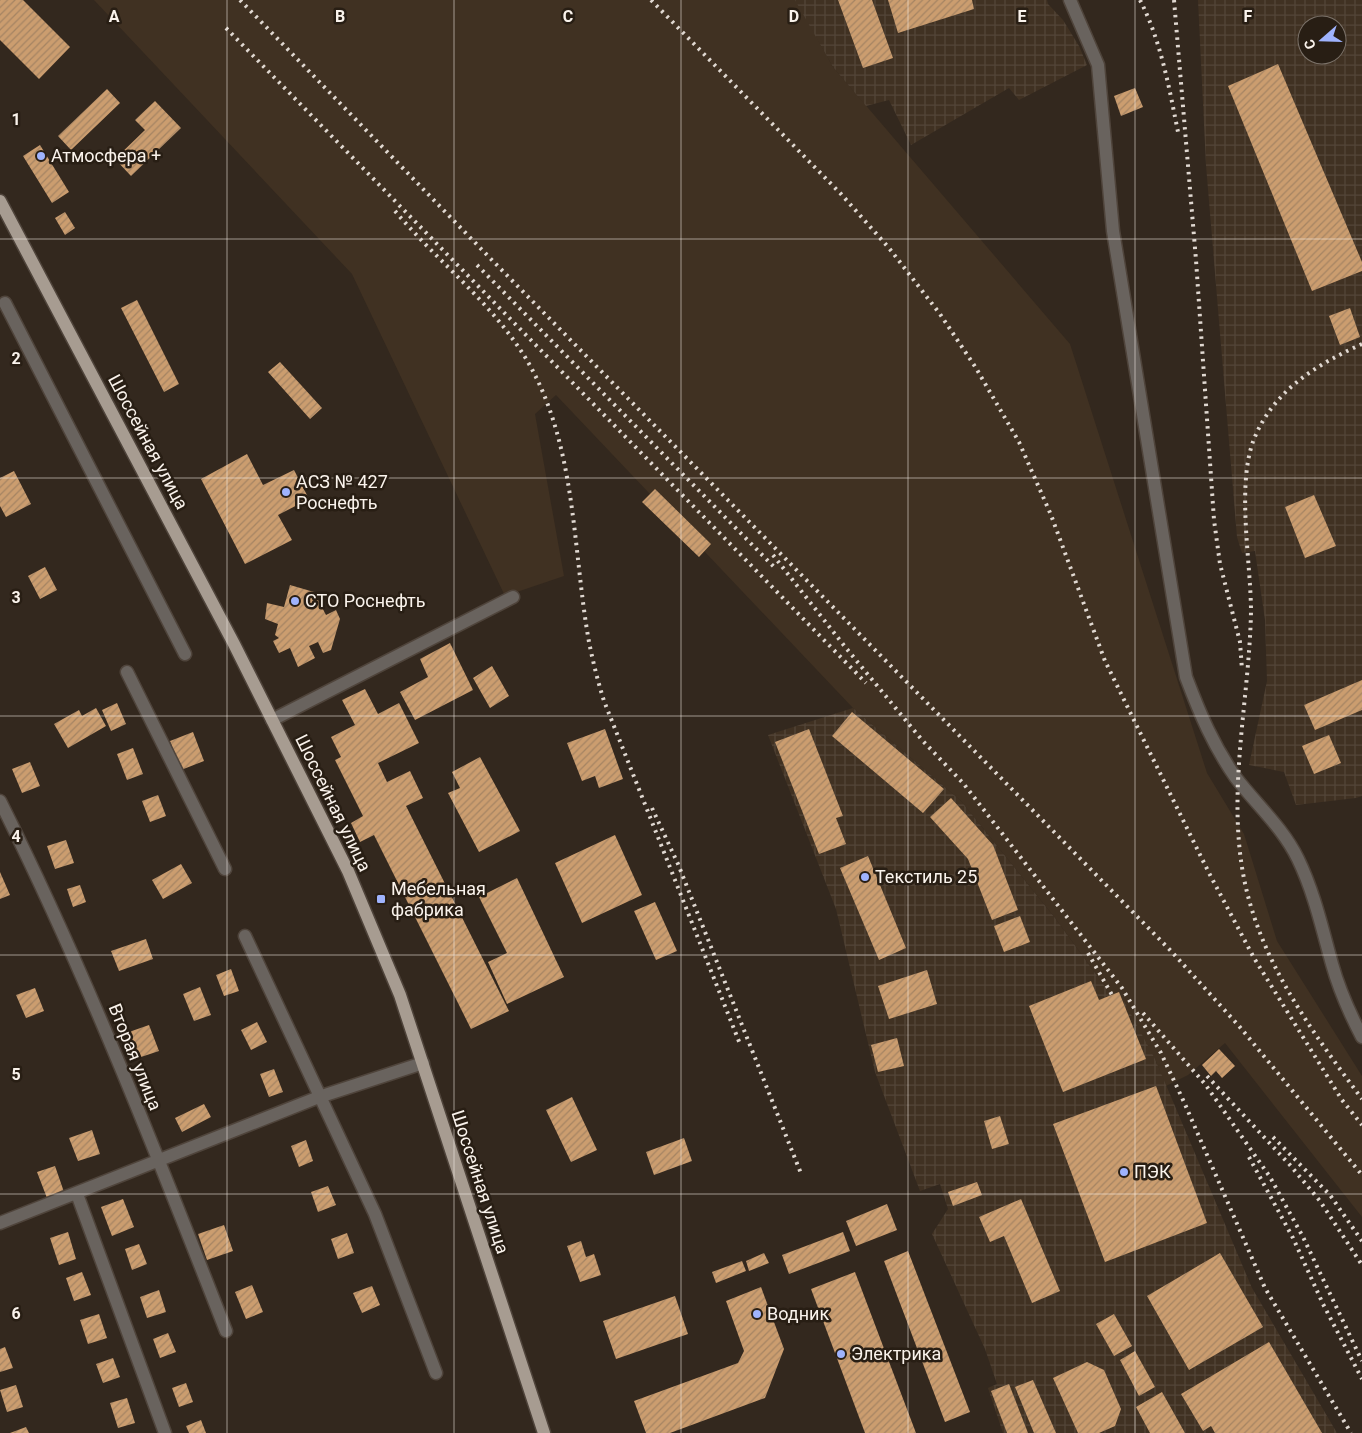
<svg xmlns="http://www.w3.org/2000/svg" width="1362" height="1433" viewBox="0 0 1362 1433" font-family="Roboto,sans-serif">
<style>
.built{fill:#403122}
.industrial{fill:url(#industrial-grid);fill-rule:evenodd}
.building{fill:url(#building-hatch)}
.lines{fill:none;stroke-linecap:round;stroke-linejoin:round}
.minor-casing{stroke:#4f443b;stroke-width:15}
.major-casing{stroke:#4f443b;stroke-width:15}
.minor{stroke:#69635e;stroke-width:12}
.major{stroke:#a79c91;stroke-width:12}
.rail{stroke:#e0d8d1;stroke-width:4;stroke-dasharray:2.5 5;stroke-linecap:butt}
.grid{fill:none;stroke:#faf3ec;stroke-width:1;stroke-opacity:0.55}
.poi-dot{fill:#9fb3fd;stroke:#281e14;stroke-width:2}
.labels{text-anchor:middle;stroke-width:5;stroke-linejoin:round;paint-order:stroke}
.poi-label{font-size:18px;fill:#faf3ec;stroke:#281e14;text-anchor:start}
.street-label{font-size:18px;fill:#faf3ec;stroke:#281e14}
.grid-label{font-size:16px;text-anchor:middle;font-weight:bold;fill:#faf3ec;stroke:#281e14;stroke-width:5;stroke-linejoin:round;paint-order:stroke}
</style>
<defs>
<pattern id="industrial-grid" width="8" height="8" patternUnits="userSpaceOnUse" patternTransform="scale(1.25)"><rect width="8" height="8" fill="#403122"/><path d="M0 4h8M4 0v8" fill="none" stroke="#534538"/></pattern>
<pattern id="building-hatch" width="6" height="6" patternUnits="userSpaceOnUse" patternTransform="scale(1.25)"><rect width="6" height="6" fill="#cb9d6f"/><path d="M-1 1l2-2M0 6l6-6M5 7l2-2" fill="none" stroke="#a58463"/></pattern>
</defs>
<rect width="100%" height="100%" fill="#33281e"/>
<path class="built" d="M94,0H796L833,67L1070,344L1207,773L1244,834L1277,941L1362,1076V1217L1225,1043L1188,1075L1166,1086L1155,1059L1111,995L1055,918L961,801L853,708L556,395L535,414L564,576L505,596L352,274Z"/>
<path class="industrial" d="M795,0H1047L1048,4L1063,20L1079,46L1087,65L1019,100L1009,88L911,145L889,100L866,106L833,67Z
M1198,0H1362V796L1356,798L1296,805L1284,772L1249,765L1267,681L1265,620L1255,551L1242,553L1237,537L1206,165ZM1307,25H1337V55H1307Z
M853,708L961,801L1055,918L1111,995L1119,992L1155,1059L1252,1288L1337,1433H1003L988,1388L997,1384L985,1349L932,1234L948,1209L940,1184L920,1191L875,1072L836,909L768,735Z"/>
<path class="building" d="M0,0H23L70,47L39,79L0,40Z
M838,0H872L893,58L863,68Z
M888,0H972L974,9L898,33Z
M1278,64L1362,262V271L1312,291L1228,86Z
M1135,88L1143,107L1121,116L1114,96Z
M107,89L120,103L71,150L58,136Z
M155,101L181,128L131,176L115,159L145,130L135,120Z
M40,145L69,192L52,203L23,156Z
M65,212L75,228L65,235L55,218Z
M137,300L179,384L164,392L121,308Z
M1350,308L1360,337L1340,345L1329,316Z
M280,362L322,408L310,419L268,372Z
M247,454L263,485L294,470L309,499L278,515L292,540L245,564L201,479Z
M14,471L31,504L6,517L0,506V478Z
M655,489L711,544L699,557L642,502Z
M1314,495L1336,546L1305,558L1285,507Z
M45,567L57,590L40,599L28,576Z
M290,585L314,592L326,615L336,610L340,619L331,650L323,653L318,642L309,646L315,658L298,667L290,648L279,653L273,641L279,638L275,635L278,624L265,619L267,603L284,607Z
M450,643L473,690L415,720L400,692L428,677L420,659Z
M492,666L509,696L490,708L473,678Z
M1362,680V710L1315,730L1304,705Z
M365,689L378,714L399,703L419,743L378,763L387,782L410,771L423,798L406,806L509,1011L471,1029L374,835L360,842L351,823L363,816L335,760L341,757L331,737L355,725L342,700Z
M117,703L126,724L111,731L102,710Z
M96,708L106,726L68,748L54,724L79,710L82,716Z
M852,712L944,789L923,813L832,736Z
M605,729L623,779L599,788L595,776L582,781L567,743Z
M809,729L843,816L836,818L846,844L819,854L775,742Z
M193,732L204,761L181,770L170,741Z
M1329,735L1341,763L1314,774L1302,746Z
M133,748L143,774L127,780L117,754Z
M480,757L520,831L479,852L448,793L460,788L452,772Z
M30,762L40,786L22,793L12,769Z
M158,795L166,816L150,822L142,801Z
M951,798L993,845L1018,910L992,920L968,859L930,817Z
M615,835L642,895L582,923L555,863Z
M66,840L74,863L55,869L47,846Z
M868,856L906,948L879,960L840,868Z
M181,864L192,883L163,899L152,880Z
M0,872L10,895L0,899Z
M517,878L564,977L507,1004L488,962L507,953L479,897Z
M80,885L86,902L73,907L67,889Z
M655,902L677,951L656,960L634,911Z
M1020,916L1030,942L1004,952L994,926Z
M146,939L153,959L119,971L111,951Z
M231,969L239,991L224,996L216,975Z
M927,970L937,1004L889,1019L878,986Z
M1091,981L1099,1000L1119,992L1146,1059L1063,1092L1029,1006Z
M200,987L211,1015L194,1021L183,994Z
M35,988L44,1011L26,1018L16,995Z
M257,1022L267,1042L251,1050L241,1030Z
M149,1025L159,1051L138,1058L129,1032Z
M897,1038L904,1066L878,1072L871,1045Z
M1219,1049L1235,1066L1222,1078L1216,1071L1211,1076L1202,1065Z
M274,1069L283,1092L269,1097L260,1074Z
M1156,1086L1207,1223L1105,1262L1053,1124Z
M572,1097L597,1150L571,1162L546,1110Z
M204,1104L211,1117L182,1132L175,1118Z
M1000,1116L1009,1144L992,1149L984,1121Z
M92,1130L100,1154L78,1161L69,1138Z
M684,1138L692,1161L654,1175L646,1152Z
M306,1140L313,1161L299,1167L291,1146Z
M55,1166L64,1192L47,1198L37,1172Z
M977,1182L982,1195L953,1206L948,1192Z
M328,1186L336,1205L318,1212L311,1192Z
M123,1199L134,1227L112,1236L101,1207Z
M1021,1199L1060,1291L1032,1303L1004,1236L990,1242L979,1217Z
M887,1204L897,1230L856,1246L846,1221Z
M224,1225L233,1251L207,1260L198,1234Z
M68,1232L76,1259L59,1265L50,1238Z
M843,1232L850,1251L789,1274L782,1255Z
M347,1233L354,1253L338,1259L331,1239Z
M581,1241L586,1257L594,1254L601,1275L580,1282L567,1246Z
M139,1244L147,1264L132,1270L125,1249Z
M908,1251L970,1412L945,1422L884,1261Z
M764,1253L769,1263L749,1271L746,1261Z
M1220,1253L1263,1327L1189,1370L1147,1296Z
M742,1261L746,1271L716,1283L712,1272Z
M82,1272L91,1295L74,1301L66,1278Z
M855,1272L916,1433H865L811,1289Z
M252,1285L263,1312L246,1319L235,1292Z
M372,1286L380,1305L362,1313L353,1293Z
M761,1287L784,1349L765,1398L670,1433H646L634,1401L738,1363L744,1351L726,1301Z
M159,1290L166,1312L147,1318L140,1297Z
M675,1296L688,1334L616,1359L603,1321Z
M99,1314L107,1338L88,1344L80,1320Z
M1114,1314L1132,1346L1114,1356L1096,1324Z
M168,1333L176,1352L160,1358L153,1339Z
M1269,1342L1322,1433H1215L1211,1426L1203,1431L1181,1394Z
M5,1347L13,1368L0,1372V1349Z
M1135,1351L1155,1387L1139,1396L1120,1360Z
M113,1358L120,1377L103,1383L96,1364Z
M1087,1362L1104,1370L1121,1409L1115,1426L1099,1433H1078L1053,1378Z
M1033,1380L1056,1433H1034L1015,1387Z
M186,1383L193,1402L179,1407L172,1388Z
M1009,1384L1028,1433H1007L991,1391Z
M16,1385L23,1407L7,1412L0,1390Z
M1162,1392L1185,1433H1150L1136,1407Z
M127,1398L135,1423L118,1428L110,1403Z
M201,1420L206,1433H189L186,1426Z
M26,1427L29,1433H10Z"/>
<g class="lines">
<defs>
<path id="minor" d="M1070,0L1098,65L1113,231L1186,677C1200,714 1213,745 1236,778C1257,805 1283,828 1298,859C1314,892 1322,928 1332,964C1339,989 1350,1014 1362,1037
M5,303L185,654
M127,672L225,869
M272,720L513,597
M0,801C86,973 156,1152 226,1331
M245,936L375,1214L436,1373
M77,1194L165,1433
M0,1223L319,1097L423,1063"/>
<path id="major" d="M0,201L234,644L348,871L400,995L544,1433"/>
</defs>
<use href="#minor" class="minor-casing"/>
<use href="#major" class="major-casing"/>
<use href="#minor" class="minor"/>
<use href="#major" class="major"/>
<path class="rail" d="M240,0L488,256L1171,951L1239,1026L1362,1175
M651,0L841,194L889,248L940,314L976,368L1019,442L1051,515L1105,661L1209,873L1254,958L1342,1100L1362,1125
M1140,0C1161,41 1169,87 1178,132
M1174,0L1196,260L1214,520L1220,564L1240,642L1242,670
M226,28L866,683
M395,211C437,261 490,301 525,357C577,443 572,547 589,642C593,662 598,682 604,701L740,1044
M477,265L776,569
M1362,344C1316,365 1274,390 1254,439C1236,485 1251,562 1251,612C1249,711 1221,812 1252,910C1273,979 1319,1041 1362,1099
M773,555L846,648L922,740L963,783L1122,988L1161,1053L1184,1102L1265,1288L1351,1433
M652,808L678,864L802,1176
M1088,953L1112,995
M1143,1013L1205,1084L1270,1177L1303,1237L1362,1361
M1207,1076L1290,1165L1320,1201L1362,1265
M1273,1137L1330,1195L1362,1241
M1249,1157L1293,1238L1323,1304L1362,1379"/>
</g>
<path class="grid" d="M227,0V1433M454,0V1433M681,0V1433M908,0V1433M1135,0V1433M0,239H1362M0,478H1362M0,716H1362M0,955H1362M0,1194H1362"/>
<g class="poi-dot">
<circle cx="41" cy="156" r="5"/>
<circle cx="286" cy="492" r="5"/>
<circle cx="295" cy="601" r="5"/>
<circle cx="865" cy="877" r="5"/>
<rect x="376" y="894" width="10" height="10" rx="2.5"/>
<circle cx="1124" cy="1172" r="5"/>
<circle cx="757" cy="1314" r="5"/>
<circle cx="841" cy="1354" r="5"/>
</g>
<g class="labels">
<g class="poi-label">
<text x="51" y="162">Атмосфера +</text>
<text x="296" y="488">АСЗ № 427<tspan x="296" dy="21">Роснефть</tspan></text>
<text x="305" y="607">СТО Роснефть</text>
<text x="875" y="883">Текстиль 25</text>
<text x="391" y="895">Мебельная<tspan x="391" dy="21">фабрика</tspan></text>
<text x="1134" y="1178">ПЭК</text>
<text x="767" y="1320">Водник</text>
<text x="851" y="1360">Электрика</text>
</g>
<g class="street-label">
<text transform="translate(148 442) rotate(62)" y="6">Шоссейная улица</text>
<text transform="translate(333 803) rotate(64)" y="6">Шоссейная улица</text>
<text transform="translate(135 1057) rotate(68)" y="6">Вторая улица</text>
<text transform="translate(480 1182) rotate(72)" y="6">Шоссейная улица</text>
</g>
</g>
<g class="grid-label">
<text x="114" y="22">A</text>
<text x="340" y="22">B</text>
<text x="568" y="22">C</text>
<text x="794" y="22">D</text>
<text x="1022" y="22">E</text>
<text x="1248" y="22">F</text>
<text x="16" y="125">1</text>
<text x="16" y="364">2</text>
<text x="16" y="603">3</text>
<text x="16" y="842">4</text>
<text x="16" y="1080">5</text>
<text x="16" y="1319">6</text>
</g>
<g transform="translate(1322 40) rotate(250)"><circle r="24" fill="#281e14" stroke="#7c736a"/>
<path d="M0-4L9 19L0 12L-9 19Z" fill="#9fb3fd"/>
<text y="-8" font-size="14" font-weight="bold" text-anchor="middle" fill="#faf3ec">С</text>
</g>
</svg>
